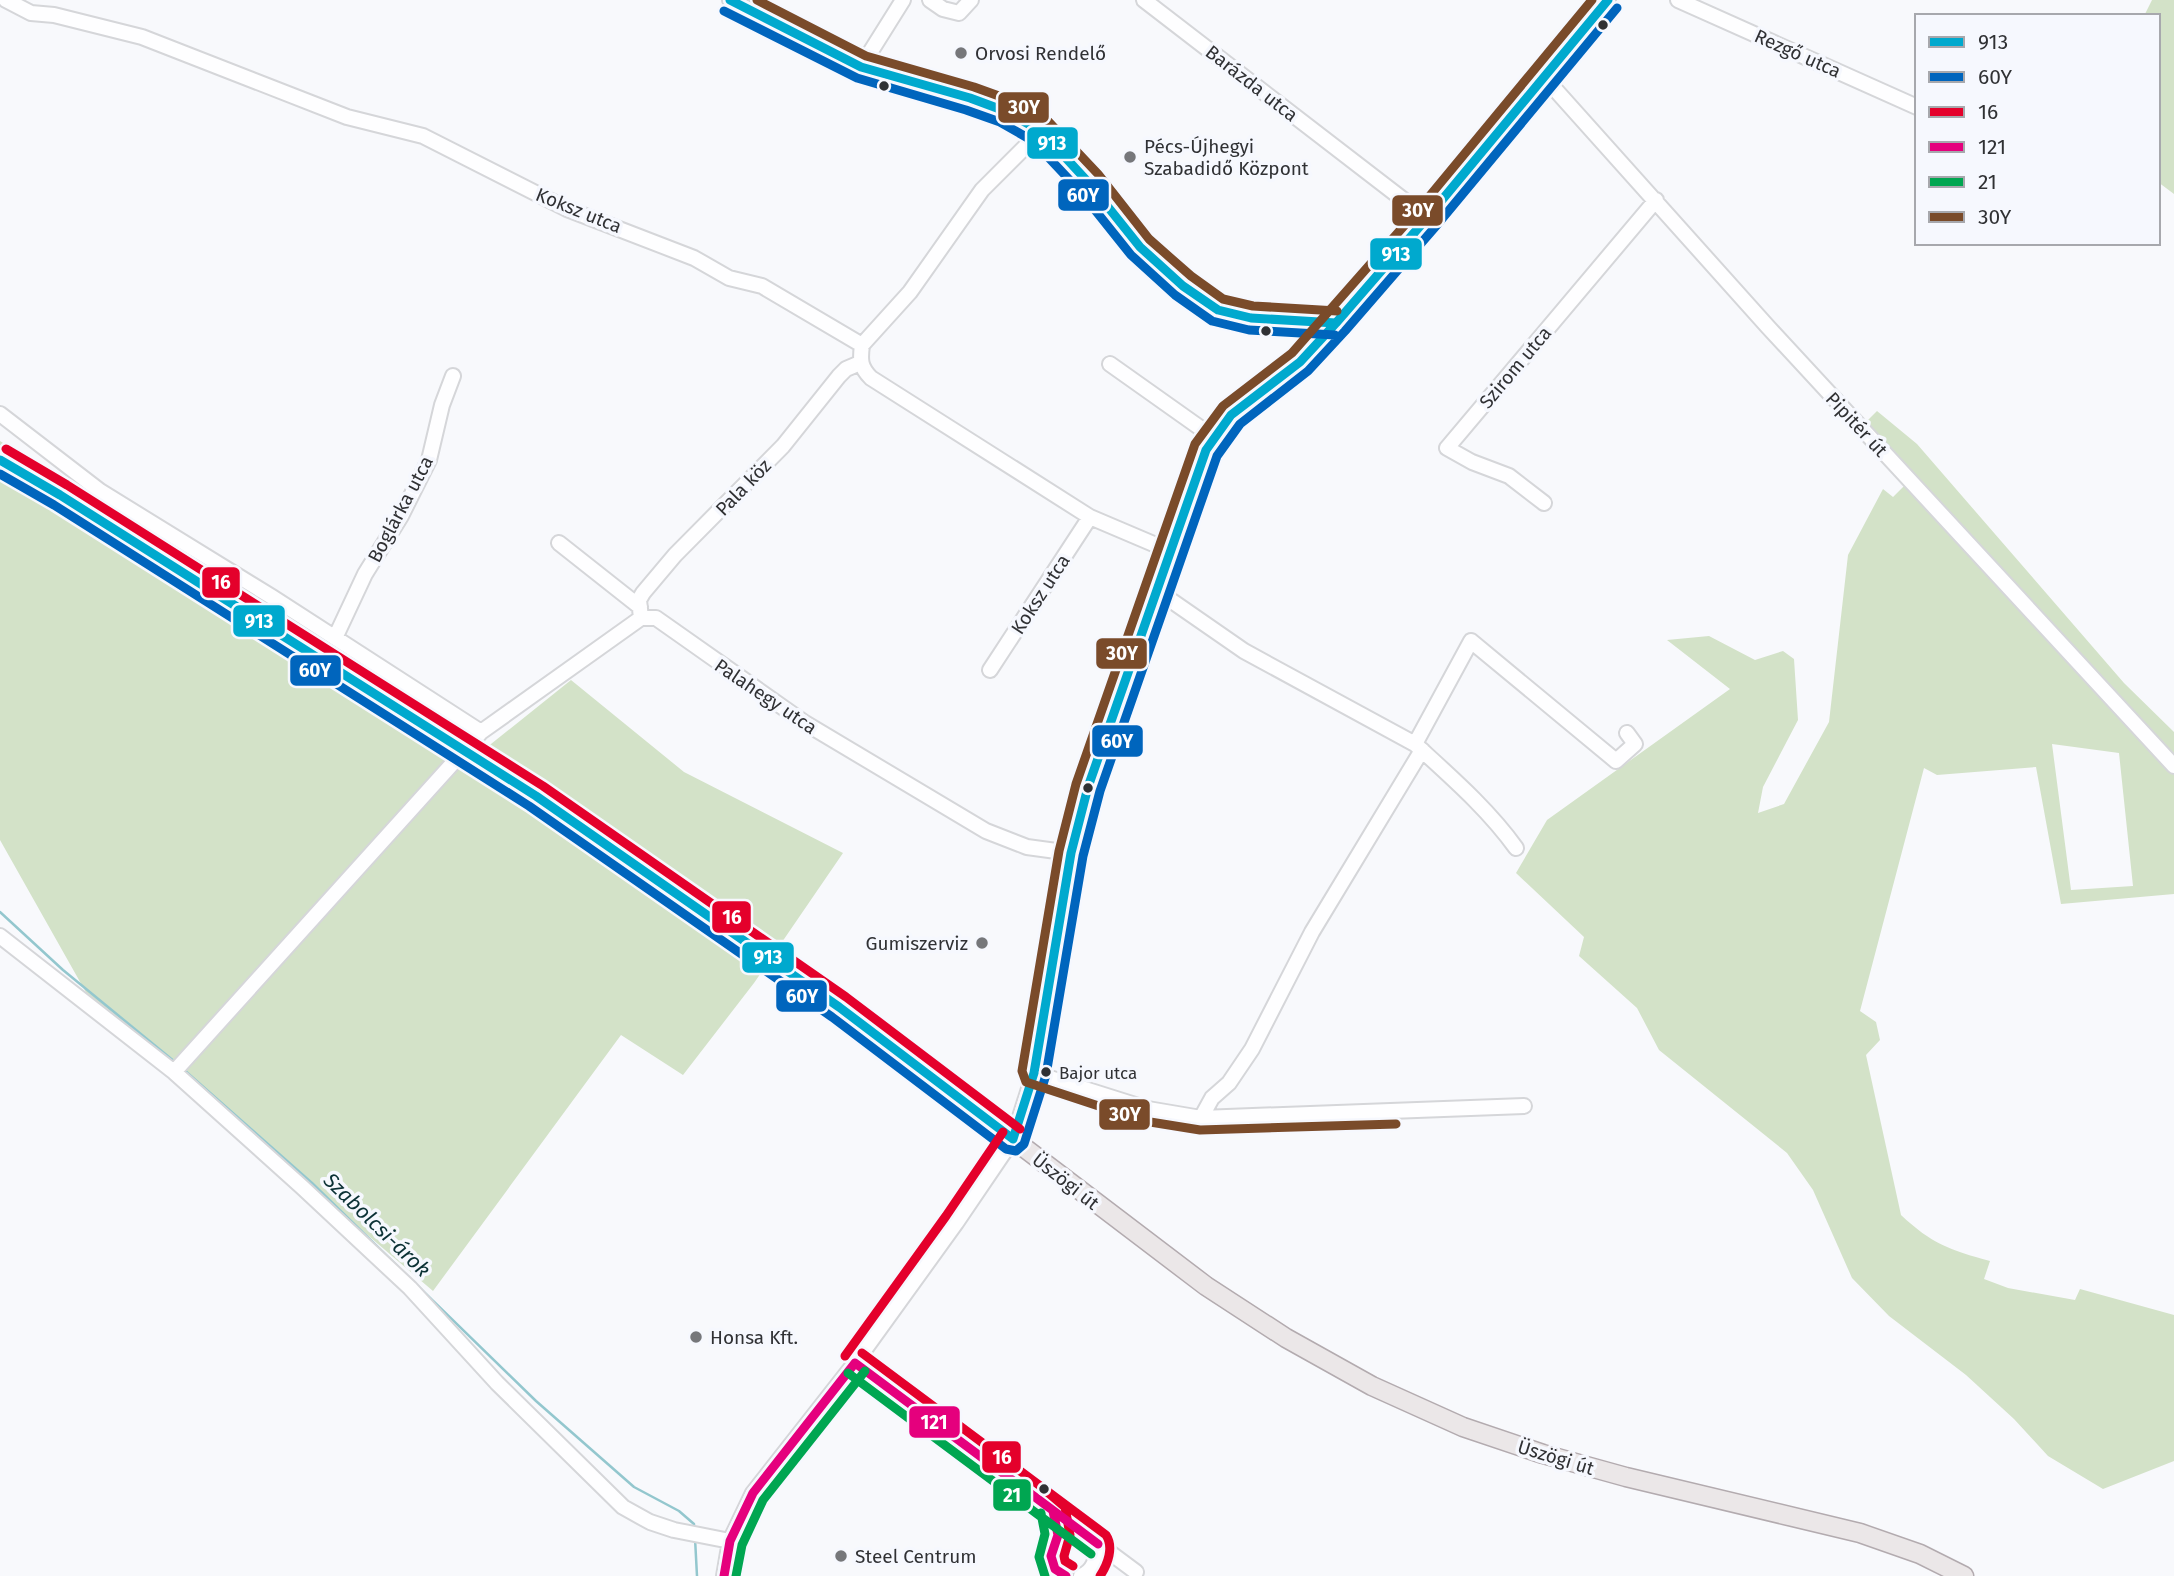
<svg xmlns="http://www.w3.org/2000/svg" width="2174" height="1576" viewBox="0 0 2174 1576" font-family="'Fira Sans',sans-serif">
<style>
.green{fill:#d3e2c8;fill-rule:evenodd}
.lines{fill:none;stroke-linecap:round;stroke-linejoin:round}
.stream{stroke:#93c7ce;stroke-width:2.5}
.minor-casing{stroke:#d5d6d9;stroke-width:18}
.major-casing{stroke:#b3abaf;stroke-width:21}
.minor{stroke:#fefeff;stroke-width:14}
.major{stroke:#ebe7e8;stroke-width:18}
.bus-1-casing{stroke:#f6f8fe;stroke-width:14}
.bus-2-casing{stroke:#f6f8fe;stroke-width:14}
.bus-3-casing{stroke:#f6f8fe;stroke-width:14}
.bus-4-casing{stroke:#f6f8fe;stroke-width:14}
.bus-5-casing{stroke:#f6f8fe;stroke-width:14}
.bus-6-casing{stroke:#f6f8fe;stroke-width:14}
.bus-1{stroke:#00a9ce;stroke-width:9}
.bus-2{stroke:#0065bd;stroke-width:9}
.bus-3{stroke:#e4002b;stroke-width:9}
.bus-4{stroke:#e5007d;stroke-width:9}
.bus-5{stroke:#00a651;stroke-width:9}
.bus-6{stroke:#7a4b2a;stroke-width:9}
.bus-dot{fill:#303134;stroke:#f6f8fe;stroke-width:2.5}
.poi-dot{fill:#76777a;stroke:#f6f8fe;stroke-width:2.5}
.labels{text-anchor:middle;stroke-width:7;stroke-linejoin:round;paint-order:stroke}
.bus-label{font-size:17px;fill:#303134;stroke:#f6f8fe;text-anchor:start}
.poi-label{font-size:19px;fill:#303134;stroke:#f6f8fe;text-anchor:start}
.street-label{font-size:19px;fill:#303134;stroke:#f6f8fe}
.water-label{font-size:21px;font-style:italic;fill:#0b3135;stroke:#f6f8fe}
.line-badge{stroke:#f6f8fe;stroke-width:2.5}
.badge-label{font-size:19px;text-anchor:middle;font-weight:bold;fill:#fff}
</style>
<rect width="100%" height="100%" fill="#f8f9fc"/>
<path class="green" d="M2152,0H2174V194L2158,182V16H2144Z
M1877,411L1917,444L2124,683L2174,732V894L2061,904L2036,767L1937,775L1924,768L1860,1011L1876,1022L1880,1040L1866,1055L1901,1215C1932,1244 1950,1250 1990,1261L1984,1279L2008,1288L2075,1300L2080,1289L2174,1315V1461L2103,1489L2048,1456L2014,1419L1966,1375L1889,1316L1852,1278L1813,1190L1787,1153L1659,1050L1637,1008L1579,956L1584,937L1516,873L1547,820L1730,689L1667,640L1709,636L1755,660L1783,651L1794,659L1798,720L1763,787L1758,813L1784,804L1829,722L1848,555L1883,489L1893,497L1907,483L1857,431ZM2052,744L2119,753L2133,886L2071,890Z
M0,441L481,752L571,680L684,772L843,853L754,983L683,1075L621,1035L433,1291L88,996L0,840Z"/>
<g class="lines">
<path class="stream" d="M0,912L63,970L175,1062
M183,1069L312,1183L536,1401L634,1487L679,1511L694,1524V1528
M695,1538L697,1576"/>
<defs>
<path id="minor" d="M6,0L31,13L54,15L142,37L347,117L423,136L567,209L694,258L729,278L762,286L862,345C860,360 860,367 871,378L1090,517L1170,551
M730,0L861,67L970,98L1005,111L1041,131L1088,182L1140,247L1183,286L1218,310L1251,318L1336,323
M930,0L943,9L959,13L971,0
M1144,0L1427,218
M1678,0L1917,107
M861,67L903,0
M1544,77L1768,327L2174,766
M862,345L910,292L982,190L1041,131
M1110,364L1213,437
M0,414L100,491L272,597L481,732
M1544,503L1509,476L1472,462L1447,448L1656,200
M559,543L640,607
M1156,590L1244,651L1415,744
M641,618L639,600L643,593L675,555L783,446L839,376L846,369L860,363
M335,638L365,574L401,516L429,460L442,405L453,376
M990,670L1090,517
M1516,848C1488,809 1451,777 1415,744L1471,641L1616,761L1635,744L1627,733
M0,936L174,1072L302,1187L410,1288L497,1383L623,1507L650,1522L674,1530L730,1541
M174,1072L481,732L641,618H656L805,723L986,831L1027,847L1071,853
M1034,1073L1148,1109L1201,1118L1524,1106
M1201,1118L1212,1098L1229,1083L1252,1049L1312,932L1422,750
M855,1363L1136,1572
M1053,1511L1058,1535L1051,1556L1055,1569L1066,1576
M724,1576L730,1541L753,1493L855,1363L956,1223L1013,1139L1034,1073L1071,853L1088,787L1206,450L1231,415L1300,362L1336,323L1427,218L1608,0
M1081,1576C1095,1570 1096,1558 1098,1544"/>
<path id="major" d="M0,460L60,495L536,796L839,1007L1206,1286L1286,1338L1372,1386L1463,1427L1543,1454L1626,1477L1860,1533L1920,1554L1964,1576"/>
</defs>
<use href="#minor" class="minor-casing"/>
<use href="#major" class="major-casing"/>
<use href="#minor" class="minor"/>
<use href="#major" class="major"/>
<defs>
<path id="bus-1" d="M730,0L861,67L970,98L1005,111L1041,131L1088,182L1140,247L1183,286L1218,310L1251,318L1336,323
M0,460L60,495L536,796L839,1007L1013,1139
M1013,1139L1034,1073L1071,853L1088,787L1206,450L1231,415L1300,362L1336,323L1427,218L1608,0"/>
<path id="bus-2" d="M724,11L857,78L966,110L1000,122L1033,141L1079,190L1131,255L1175,295L1212,321L1249,330L1335,335
M0,474L54,505L529,806L832,1017L1006,1149L1016,1151L1024,1144L1046,1075L1083,856L1100,791L1217,456L1240,424L1308,371L1345,331L1436,226L1617,8"/>
<path id="bus-3" d="M6,449L67,485L543,786L846,997L1020,1129
M862,1353L1106,1535C1114,1547 1108,1564 1100,1576
M845,1356L946,1216L1003,1132
M1045,1490L1065,1507L1070,1535L1064,1556L1065,1561L1073,1566"/>
<path id="bus-4" d="M855,1363L1098,1544
M1053,1511L1058,1535L1051,1556L1055,1569L1066,1576
M724,1576L730,1541L753,1493L855,1363"/>
<path id="bus-5" d="M848,1373L1091,1554
M1041,1513L1045,1534L1039,1557L1045,1576
M736,1576L742,1545L763,1500L865,1371"/>
<path id="bus-6" d="M757,0L866,56L974,87L1010,100L1048,121L1098,174L1149,239L1191,276L1223,299L1253,306L1337,311
M1396,1124L1200,1130L1144,1121L1026,1082L1022,1071L1059,851L1076,784L1195,444L1223,406L1292,353L1418,210L1592,0"/>
</defs>
<use href="#bus-1" class="bus-1-casing"/>
<use href="#bus-2" class="bus-2-casing"/>
<use href="#bus-3" class="bus-3-casing"/>
<use href="#bus-4" class="bus-4-casing"/>
<use href="#bus-5" class="bus-5-casing"/>
<use href="#bus-6" class="bus-6-casing"/>
<use href="#bus-1" class="bus-1"/>
<use href="#bus-2" class="bus-2"/>
<use href="#bus-3" class="bus-3"/>
<use href="#bus-4" class="bus-4"/>
<use href="#bus-5" class="bus-5"/>
<use href="#bus-6" class="bus-6"/>
</g>
<g class="bus-dot">
<circle cx="1603" cy="25" r="6"/>
<circle cx="884" cy="86" r="6"/>
<circle cx="1266" cy="331" r="6"/>
<circle cx="1088" cy="788" r="6"/>
<circle cx="1046" cy="1072" r="6"/>
<circle cx="1044" cy="1489" r="6"/>
</g>
<g class="poi-dot">
<circle cx="961" cy="53" r="7"/>
<circle cx="1130" cy="157" r="7"/>
<circle cx="982" cy="943" r="7"/>
<circle cx="696" cy="1337" r="7"/>
<circle cx="841" cy="1556" r="7"/>
</g>
<g class="labels">
<g class="bus-label">
<text x="1059" y="1079">Bajor utca</text>
</g>
<g class="poi-label">
<text x="975" y="60">Orvosi Rendelő</text>
<text x="1144" y="153">Pécs-Újhegyi<tspan x="1144" dy="22">Szabadidő Központ</tspan></text>
<text x="968" y="950" text-anchor="end">Gumiszerviz</text>
<text x="710" y="1344">Honsa Kft.</text>
<text x="855" y="1563">Steel Centrum</text>
</g>
<g class="street-label">
<text transform="translate(1798 53) rotate(24)" y="7">Rezgő utca</text>
<text transform="translate(1252 83) rotate(38)" y="7">Barázda utca</text>
<text transform="translate(579 210) rotate(22)" y="7">Koksz utca</text>
<text transform="translate(1515 367) rotate(-50)" y="7">Szirom utca</text>
<text transform="translate(1857 424) rotate(47)" y="7">Pipitér út</text>
<text transform="translate(743 487) rotate(-46)" y="7">Pala köz</text>
<text transform="translate(400 509) rotate(-62)" y="7">Boglárka utca</text>
<text transform="translate(1040 594) rotate(-57)" y="7">Koksz utca</text>
<text transform="translate(766 696) rotate(34)" y="7">Palahegy utca</text>
<text transform="translate(1066 1181) rotate(38)" y="7">Üszögi út</text>
<text transform="translate(1556 1457) rotate(17)" y="7">Üszögi út</text>
</g>
<g class="water-label">
<text transform="translate(377 1225) rotate(44)" y="7">Szabolcsi-árok</text>
</g>
</g>
<g class="line-badge">
<rect x="997" y="91" width="53" height="33" rx="7" fill="#7a4b2a"/>
<rect x="1026" y="126" width="53" height="34" rx="7" fill="#00a9ce"/>
<rect x="1057" y="178" width="53" height="34" rx="7" fill="#0065bd"/>
<rect x="1391" y="194" width="53" height="33" rx="7" fill="#7a4b2a"/>
<rect x="1369" y="237" width="54" height="34" rx="7" fill="#00a9ce"/>
<rect x="201" y="566" width="40" height="33" rx="7" fill="#e4002b"/>
<rect x="232" y="604" width="54" height="34" rx="7" fill="#00a9ce"/>
<rect x="1095" y="637" width="53" height="33" rx="7" fill="#7a4b2a"/>
<rect x="289" y="654" width="53" height="33" rx="7" fill="#0065bd"/>
<rect x="1091" y="724" width="53" height="34" rx="7" fill="#0065bd"/>
<rect x="711" y="900" width="41" height="34" rx="7" fill="#e4002b"/>
<rect x="741" y="941" width="54" height="33" rx="7" fill="#00a9ce"/>
<rect x="775" y="979" width="53" height="34" rx="7" fill="#0065bd"/>
<rect x="1098" y="1098" width="53" height="33" rx="7" fill="#7a4b2a"/>
<rect x="908" y="1405" width="53" height="34" rx="7" fill="#e5007d"/>
<rect x="981" y="1440" width="41" height="34" rx="7" fill="#e4002b"/>
<rect x="992" y="1478" width="40" height="34" rx="7" fill="#00a651"/>
</g>
<g class="badge-label">
<text x="1024" y="114">30Y</text>
<text x="1052" y="150">913</text>
<text x="1083" y="202">60Y</text>
<text x="1418" y="217">30Y</text>
<text x="1396" y="261">913</text>
<text x="221" y="589">16</text>
<text x="259" y="628">913</text>
<text x="1122" y="660">30Y</text>
<text x="315" y="677">60Y</text>
<text x="1117" y="748">60Y</text>
<text x="732" y="924">16</text>
<text x="768" y="964">913</text>
<text x="802" y="1003">60Y</text>
<text x="1125" y="1121">30Y</text>
<text x="934" y="1429">121</text>
<text x="1002" y="1464">16</text>
<text x="1012" y="1502">21</text>
</g>
<rect x="1915" y="14" width="245" height="231" fill="#f6f8fe" stroke="#a7a8ad" stroke-width="2"/>
<rect x="1929" y="37" width="35" height="10" fill="#00a9ce" stroke="#a7a8ad" stroke-width="2"/>
<text x="1978" y="49" font-size="21" fill="#303134">913</text>
<rect x="1929" y="72" width="35" height="10" fill="#0065bd" stroke="#a7a8ad" stroke-width="2"/>
<text x="1978" y="84" font-size="21" fill="#303134">60Y</text>
<rect x="1929" y="107" width="35" height="10" fill="#e4002b" stroke="#a7a8ad" stroke-width="2"/>
<text x="1978" y="119" font-size="21" fill="#303134">16</text>
<rect x="1929" y="142" width="35" height="10" fill="#e5007d" stroke="#a7a8ad" stroke-width="2"/>
<text x="1978" y="154" font-size="21" fill="#303134">121</text>
<rect x="1929" y="177" width="35" height="10" fill="#00a651" stroke="#a7a8ad" stroke-width="2"/>
<text x="1978" y="189" font-size="21" fill="#303134">21</text>
<rect x="1929" y="212" width="35" height="10" fill="#7a4b2a" stroke="#a7a8ad" stroke-width="2"/>
<text x="1978" y="224" font-size="21" fill="#303134">30Y</text>
</svg>
